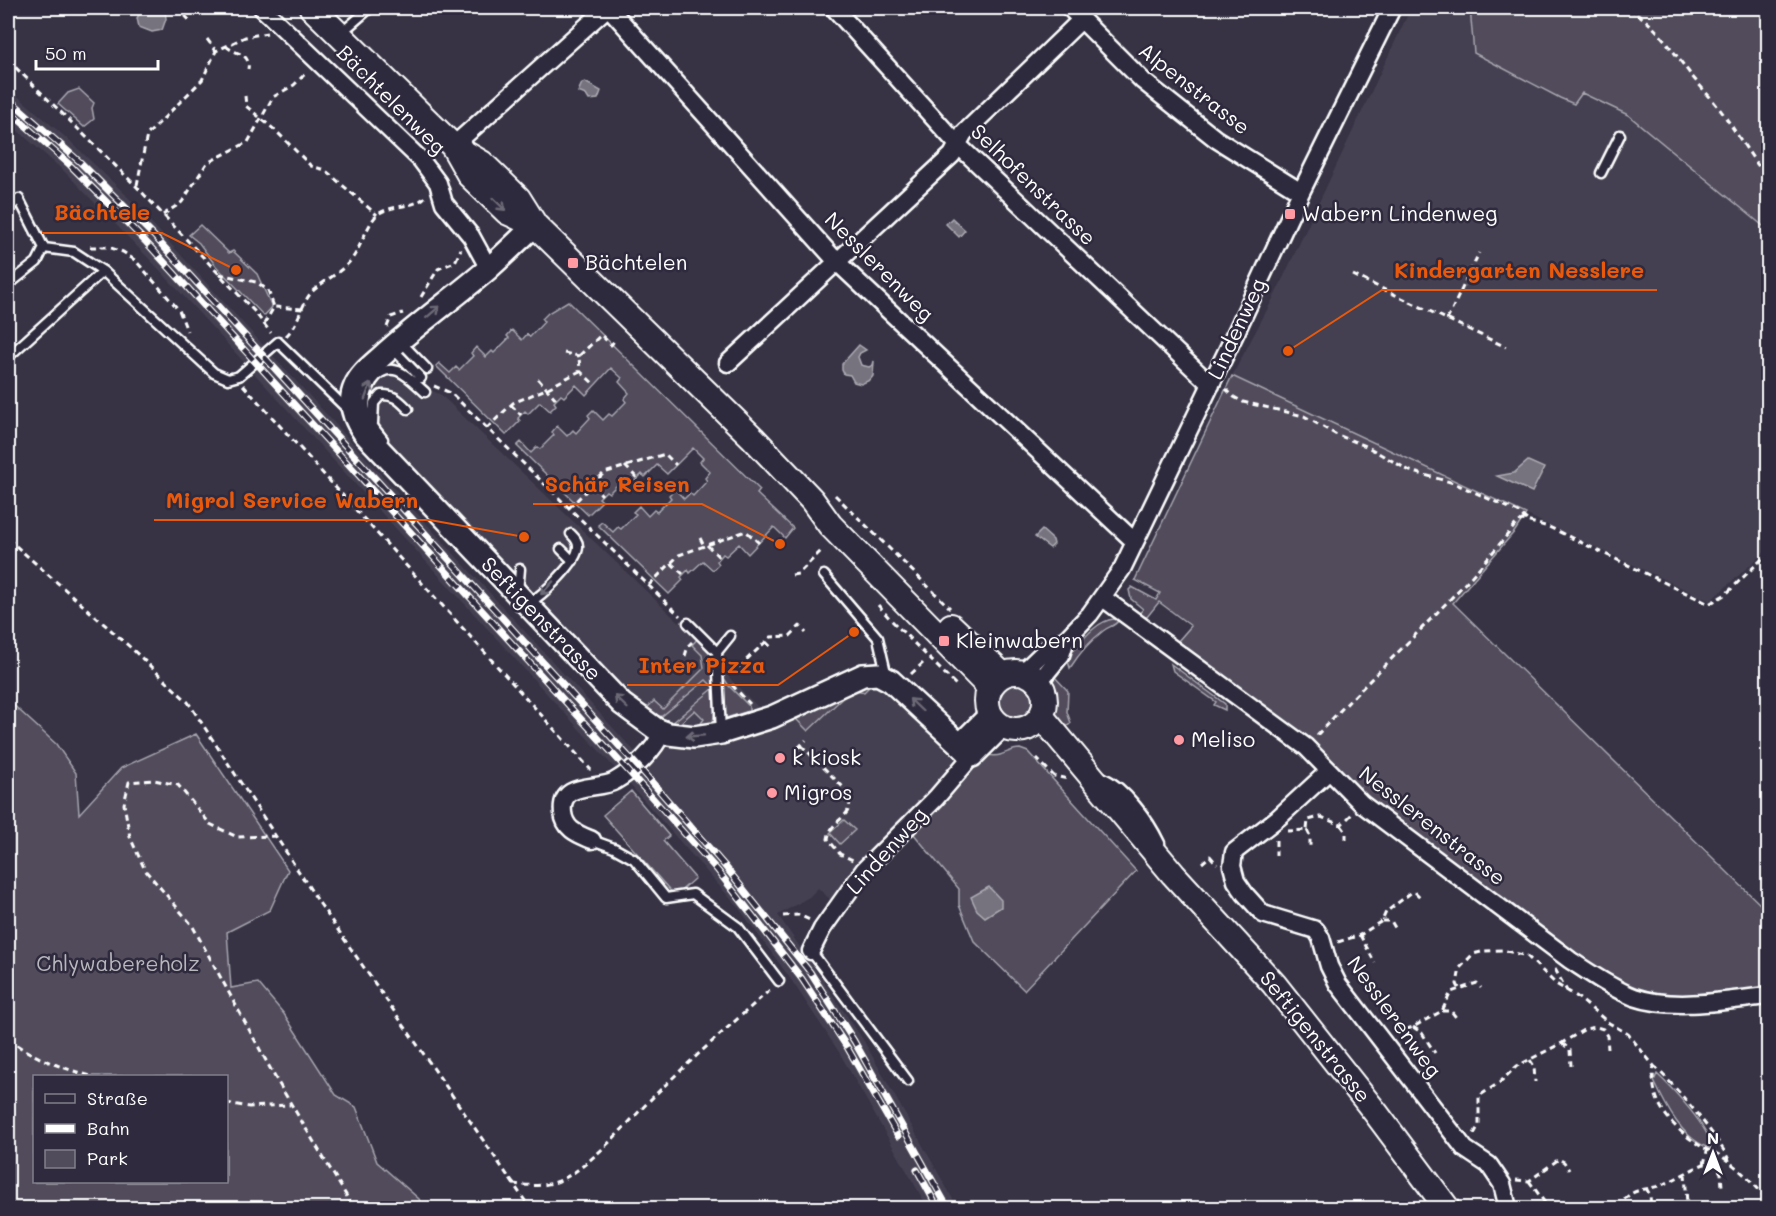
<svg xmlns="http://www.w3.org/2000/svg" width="1776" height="1216" viewBox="0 0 1776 1216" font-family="Mali,sans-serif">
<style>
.built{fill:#444051}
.green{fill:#514c5c;stroke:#a8a6ae;stroke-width:1.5;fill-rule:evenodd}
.water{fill:#76737f;stroke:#adabb2;stroke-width:1.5}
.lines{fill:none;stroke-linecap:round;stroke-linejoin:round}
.service-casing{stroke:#fff;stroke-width:13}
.minor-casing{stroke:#fff;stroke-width:21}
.tertiary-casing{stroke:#fff;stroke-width:26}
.secondary-casing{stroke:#fff;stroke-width:28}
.path{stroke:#fff;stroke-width:3;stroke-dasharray:6 4.5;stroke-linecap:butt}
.service{stroke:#2f2a3d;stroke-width:8}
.minor{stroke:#2f2a3d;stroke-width:16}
.tertiary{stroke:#2f2a3d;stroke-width:21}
.secondary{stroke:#2f2a3d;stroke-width:24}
.rail-casing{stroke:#fff;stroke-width:7}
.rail{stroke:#2f2a3d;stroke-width:4.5;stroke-dasharray:14;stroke-linecap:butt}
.oneway{stroke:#6d6a77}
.poi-dot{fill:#ff9aa2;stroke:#2f2a3d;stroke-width:2}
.labels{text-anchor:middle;stroke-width:5;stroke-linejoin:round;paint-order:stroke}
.street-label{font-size:21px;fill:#fff;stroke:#2f2a3d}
.poi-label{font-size:21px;fill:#fff;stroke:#2f2a3d;text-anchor:start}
.park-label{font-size:21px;fill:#b9b7be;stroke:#2f2a3d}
.leader{fill:none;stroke:#e8590c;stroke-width:2}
.callout-dot{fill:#e8590c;stroke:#2f2a3d;stroke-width:2}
.callout-label{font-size:22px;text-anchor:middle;font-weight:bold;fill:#e8590c;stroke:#2f2a3d;stroke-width:5;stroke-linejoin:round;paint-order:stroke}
</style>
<rect width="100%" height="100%" fill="#373345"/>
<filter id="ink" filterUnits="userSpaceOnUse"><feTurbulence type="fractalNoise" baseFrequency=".0167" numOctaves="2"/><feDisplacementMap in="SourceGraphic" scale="12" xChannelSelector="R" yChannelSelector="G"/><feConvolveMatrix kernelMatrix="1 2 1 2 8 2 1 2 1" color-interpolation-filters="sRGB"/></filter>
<g filter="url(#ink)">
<path class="built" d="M1411,8H1470L1474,53L1582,93L1628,115L1768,230V549L1710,601L1232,376L1276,293Z
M8,88L70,141L125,194L646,764L664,745L855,685L881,684L958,754L930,795L831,900L818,888L809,897L778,915L862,1038L958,1208H928L839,1052L790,978L738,907L623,777L157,267L65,172L8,122Z
M389,359L398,361L424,387L441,395L714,656L732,681L764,713L716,728L674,727L640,710L360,416L358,407Z"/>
<path class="green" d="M1470,8H1768V230L1628,115L1582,93L1574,104L1560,98L1474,53Z
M79,89L94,103L92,108L94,119L84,127L58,104L68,93Z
M200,225L229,253L233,251L257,274L272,307L264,316L216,266L199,243L189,235Z
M568,301L760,490L757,494L793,528L785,538L774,527L748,554L739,544L726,556L723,554L717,561L719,564L713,570L703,561L690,573L688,570L681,577L683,580L669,594L598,525L602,522L613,532L618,527L621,529L636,514L633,512L639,506L648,516L654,510L657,512L671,498L669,495L675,489L684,499L690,493L693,496L707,481L705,478L710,472L700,462L703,458L693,448L667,474L657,465L645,477L642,474L635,481L638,484L631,491L621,481L609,493L606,491L599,498L602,501L588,515L517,446L521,442L531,453L537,447L540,449L554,435L552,432L557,426L567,436L573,430L576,433L590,418L588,415L593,410L603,420L609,414L612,416L626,402L624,399L629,393L619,382L622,378L611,368L586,395L576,385L564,397L561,395L554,402L556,405L550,411L540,402L528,414L525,411L518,418L520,421L506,435L436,366L439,363L450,373L456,367L459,370L473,356L471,353L476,347L486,357L492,351L494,353L509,338L507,336L512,330L522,340L527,334L530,337L544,322L542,319L548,313Z
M1232,376L1526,514L1515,531L1453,603L1768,912V990L1686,998L1642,994L1587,965L1364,796L1307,737L1178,641L1191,626L1159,602L1147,617L1137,616L1143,609L1131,599L1129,590L1132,587L1156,600L1160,593L1135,580Z
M1114,619L1119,620C1114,627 1109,626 1103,631C1090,641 1079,654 1070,668L1067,658C1080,644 1094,621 1114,619Z
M698,638L714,654L715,710L713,722L708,726H699L704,719L695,710L677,726L671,724L714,688L706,680L662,716L654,717L645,710L654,701L663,709L704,668L702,655L692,645Z
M1171,664L1225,704V710L1214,705L1216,702L1173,671Z
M722,675L729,686L749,706V711L726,718L724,715Z
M1053,675L1068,691L1067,712L1071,723L1062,731L1052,712L1054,697L1051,682Z
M995 701a21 21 0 1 1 42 0a21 21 0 1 1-42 0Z
M868,684V688L864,692L852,689L808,731L795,718V716L855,685Z
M8,700L56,744L76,773L79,814L121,768L196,734L288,870L270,910L227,932L231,988L258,983L284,1014L336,1095L356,1107L377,1162L419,1199L423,1208H8ZM34,1076H226V1182H34Z
M1020,749L1028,752L1136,871L1024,990L974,941L959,905V889L913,833L980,756C987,754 994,757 1000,755C1007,753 1012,749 1020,749Z
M631,791L669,836L663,841L695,878L675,896L603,815Z
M844,820L855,830L840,844L830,833Z
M1657,1074C1670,1086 1714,1132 1711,1149C1682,1139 1666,1107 1654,1081Z"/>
<path class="water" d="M143,8H165L166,19L162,30L152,32L139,27L137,18Z
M585,82L601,91L598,99L589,100L586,95L578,92L582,83Z
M952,218L965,230L959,237L946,224Z
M859,345L866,350L860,353L858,357L861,365L869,367L873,365L874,361L873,376L870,380L861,384L854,382L850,375L844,374L842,370V364Z
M1528,461L1544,468L1532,492L1497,476L1514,473Z
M1042,530L1053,540L1054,544L1050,548L1035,537Z
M989,887L1001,900V907L985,917L977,910L971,897Z"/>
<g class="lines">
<defs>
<path id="service" d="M340,34L370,8
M1601,173L1620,135
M8,209L19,199L44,248L37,262L8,285
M44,248L74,252L103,271L214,373L228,379L239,376L278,342L349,411
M400,341L427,369
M392,348L421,378
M8,357L103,271
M373,423L374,403L381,395C394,394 400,401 408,409
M383,439C377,432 368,422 366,411C362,394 376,363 398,371C408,375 417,385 425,392
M561,549L573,561
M824,575L878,638L887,677
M518,592L520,569
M528,604C541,596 579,562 578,546C578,541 575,538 571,534
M688,623L717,652L721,732
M717,652L730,636
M1102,777C1126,788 1149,820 1160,843
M592,840L614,848L634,859L666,898L693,894L738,927L779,981
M811,951L908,1081"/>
<path id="minor" d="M262,8L421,160L438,183L444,203L471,236L489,269
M609,8L838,263L1134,541
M834,8L958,145L1211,385
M1070,8L1143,81L1216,139L1301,192
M453,146L607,8
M728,363L952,155L964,133L1081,20
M1103,598L1306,747L1362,804L1570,960C1590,973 1611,988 1634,997C1674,1011 1728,1000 1768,996
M1022,673L1050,646L1066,639L1090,614L1122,569L1237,330L1301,192L1392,8
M1038,683L1061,655L1066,639
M1329,771L1278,818L1234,852L1232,866L1236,881L1245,894L1263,914L1316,930L1321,938L1329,966L1338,984L1465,1149L1489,1165L1502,1184L1508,1208
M592,840C578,834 565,830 563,813C559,780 598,791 615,781C634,770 654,751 663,731
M811,951L822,929L864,870L936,798L972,756"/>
<path id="tertiary" d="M535,225C519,240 504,255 488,269C453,299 416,325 382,356C372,365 360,374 355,386C347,403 354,419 364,433L622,704L656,729L669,734L694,737L721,733L772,717L863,675L878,674L891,681L972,756L1002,726
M960,745L991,714"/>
<path id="secondary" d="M312,8L453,146L482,163L518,198L535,225L753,438L812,500L830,525L990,688
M453,146L470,176L507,212L535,225
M951,626L1003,675
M987 701a29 29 0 1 1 58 0a29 29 0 1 1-58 0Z
M1041,716L1173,874L1274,984L1376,1113L1447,1208"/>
</defs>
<use href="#service" class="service-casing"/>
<use href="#minor" class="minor-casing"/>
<use href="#tertiary" class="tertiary-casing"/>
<use href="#secondary" class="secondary-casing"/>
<path class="path" d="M178,8L191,22
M1629,8C1657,26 1669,46 1688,71C1700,87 1715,101 1726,118C1740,138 1752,159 1768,178
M207,39L216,51
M226,46C235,55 251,52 248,69
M8,60L136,186L254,311L271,333
M245,96L246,106L276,131L311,166L325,170L377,215
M137,185L147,135L202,80L216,51L245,37L267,33
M163,215L182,202L207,163L248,142L273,97L294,85L307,72
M90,247H108L123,252L136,261L179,310L187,331
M219,274L256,282L268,290L274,307
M1353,275L1506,347
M421,297L438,269L455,262L461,249
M1447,320L1479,253
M264,324L274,307L303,309
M387,327L391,317L403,313
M286,336C300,323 302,299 315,289C328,278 345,270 354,256C361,245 369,222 377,215C390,204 413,209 425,197
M564,353L579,356
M580,371L595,385
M538,379L556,399
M243,385L591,770
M434,386L451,393L680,616
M1226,389L1234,397L1243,402L1304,416L1335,434L1366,446L1410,471L1454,483L1518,512L1527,520
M511,405L521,415
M487,428L513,403L546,389L580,371L579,356L601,335L611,345L615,340
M625,466L638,479
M592,485L602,495
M835,495L950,608
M569,508L604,473L665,454L676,465
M700,538L704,546
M8,539L130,647L188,702L320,904L530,1208
M707,545L720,558
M671,563L683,574
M792,575L798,574L822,550
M649,585L679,555L746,531L759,543
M878,605L891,620L957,686
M766,642L772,648
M685,656L688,646L692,642
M731,674L771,637L790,636L800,626L806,633
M911,674L923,663
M732,685L750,704
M1317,735C1383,664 1456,600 1516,524L1522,520L1549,527L1709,604L1726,594L1762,559L1768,555
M801,745L843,787C863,818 831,815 828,839L840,854L853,860
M798,748L806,740
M1036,758L1054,776L1068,779
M1341,825L1346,832V840
M1307,830L1310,836V848
M1287,831L1307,830L1308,820L1321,817L1341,825L1352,814
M276,836L237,837L210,824L178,785L154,780L129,782L124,804L130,837L145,870L192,925L276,1079L349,1200L353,1208
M1276,840V856
M1202,863L1210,856L1217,864
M783,916L799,915L810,920
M1382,921H1391L1397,931
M1360,935L1375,963
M1338,942L1360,935L1382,921L1386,912L1412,892L1416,893L1421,898
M1555,969L1567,991
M1459,988L1457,984L1460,968L1473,954L1485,951L1502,950L1527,956L1556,984L1576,996L1609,1023L1628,1034L1654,1066C1648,1104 1674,1130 1704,1148C1709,1151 1716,1153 1721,1156C1739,1168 1755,1184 1768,1201
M1442,1011H1451L1458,1020
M1413,1027L1422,1033L1435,1053
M1396,1033L1413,1027L1442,1011L1451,992L1477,983L1481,988
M8,1039C32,1057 61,1068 91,1076
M1562,1043L1570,1050L1571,1066
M1530,1060L1534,1066L1535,1082
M1654,1066C1671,1081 1724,1143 1730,1163
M226,1103L249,1107L290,1105
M1474,1134L1479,1125V1096L1499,1083L1517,1066L1562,1043L1585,1029L1597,1027L1603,1029L1607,1036L1608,1049
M1704,1164L1707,1151
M1685,1173L1687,1204
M1516,1180L1529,1181L1559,1159L1564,1162L1569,1170
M1529,1181L1545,1203
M513,1184C529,1186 548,1187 563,1179C594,1163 631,1119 657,1093C694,1057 733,1023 772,988
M1646,1188L1650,1195L1651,1208
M1618,1208C1632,1186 1641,1192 1662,1185C1676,1179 1690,1170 1704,1164L1717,1167L1721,1173L1722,1187"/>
<use href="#service" class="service"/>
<use href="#minor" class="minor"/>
<use href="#tertiary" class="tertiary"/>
<use href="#secondary" class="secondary"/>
<defs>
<path id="rail" d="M8,98L80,162L153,235L643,772L724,865L810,972L854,1041L948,1208
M8,110L70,165L145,241L622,764L718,871L802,979L847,1047L898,1136
M917,1170L938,1208"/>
</defs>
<use href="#rail" class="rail-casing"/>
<use href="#rail" class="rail"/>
</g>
<defs><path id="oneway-shaft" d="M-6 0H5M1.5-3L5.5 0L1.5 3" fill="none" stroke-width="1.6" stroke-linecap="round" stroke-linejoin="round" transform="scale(1.5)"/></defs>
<g class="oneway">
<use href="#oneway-shaft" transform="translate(499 204) rotate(44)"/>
<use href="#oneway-shaft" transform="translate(433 312) rotate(-41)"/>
<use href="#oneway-shaft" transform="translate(368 391) rotate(-69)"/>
<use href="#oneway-shaft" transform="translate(547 588) rotate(133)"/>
<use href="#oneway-shaft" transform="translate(621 702) rotate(-136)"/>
<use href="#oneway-shaft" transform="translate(916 705) rotate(-136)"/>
<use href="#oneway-shaft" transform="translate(695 736) rotate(176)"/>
</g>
</g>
<g class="poi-dot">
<rect x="1284" y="208" width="12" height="12" rx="3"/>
<rect x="567" y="257" width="12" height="12" rx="3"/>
<rect x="938" y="635" width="12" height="12" rx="3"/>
<circle cx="1179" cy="740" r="6"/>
<circle cx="780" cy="758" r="6"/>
<circle cx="772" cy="793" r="6"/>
</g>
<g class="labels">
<g class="street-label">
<text transform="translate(1194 89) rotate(38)" y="7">Alpenstrasse</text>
<text transform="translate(391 100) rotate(45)" y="7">Bächtelenweg</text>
<text transform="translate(1033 185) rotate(44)" y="7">Selhofenstrasse</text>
<text transform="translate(879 267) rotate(45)" y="7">Nesslerenweg</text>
<text transform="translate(1237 329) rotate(-65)" y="7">Lindenweg</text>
<text transform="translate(541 619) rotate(46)" y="7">Seftigenstrasse</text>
<text transform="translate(1432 826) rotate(38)" y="7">Nesslerenstrasse</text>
<text transform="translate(887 851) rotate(-48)" y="7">Lindenweg</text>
<text transform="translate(1394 1017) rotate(54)" y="7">Nesslerenweg</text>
<text transform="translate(1315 1037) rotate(51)" y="7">Seftigenstrasse</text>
</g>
<g class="poi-label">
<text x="1302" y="221">Wabern Lindenweg</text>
<text x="585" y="270">Bächtelen</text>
<text x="956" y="648">Kleinwabern</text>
<text x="1191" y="747">Meliso</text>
<text x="792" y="765">k kiosk</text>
<text x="784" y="800">Migros</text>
</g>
<g class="park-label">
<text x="118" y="971">Chlywabereholz</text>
</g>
</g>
<path class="leader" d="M236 270L162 233H42M1288 351L1382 290H1657M780 544L702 504H533M524 537L430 520H154M854 632L778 685H627"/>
<g class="callout-dot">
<circle cx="236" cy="270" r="6"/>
<circle cx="1288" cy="351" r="6"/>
<circle cx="780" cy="544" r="6"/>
<circle cx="524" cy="537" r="6"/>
<circle cx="854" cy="632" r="6"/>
</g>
<g class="callout-label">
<text x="102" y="220">Bächtele</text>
<text x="1519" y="278">Kindergarten Nesslere</text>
<text x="617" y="492">Schär Reisen</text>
<text x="292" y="508">Migrol Service Wabern</text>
<text x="702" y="673">Inter Pizza</text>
</g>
<rect width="1776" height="1216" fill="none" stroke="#2f2a3d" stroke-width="30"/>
<rect x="15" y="15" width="1746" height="1186" fill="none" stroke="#fff" stroke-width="2" filter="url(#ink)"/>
<rect x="33" y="1075" width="195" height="108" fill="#2f2a3d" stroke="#827f8b" stroke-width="1.5"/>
<rect x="45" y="1094" width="30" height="9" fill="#2f2a3d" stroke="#827f8b" stroke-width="1.5"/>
<text x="87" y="1105" font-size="18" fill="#ffffff">Straße</text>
<rect x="45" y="1124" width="30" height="9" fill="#ffffff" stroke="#827f8b" stroke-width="1.5"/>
<text x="87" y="1135" font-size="18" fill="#ffffff">Bahn</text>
<rect x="45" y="1150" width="30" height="18" fill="#514c5c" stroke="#827f8b" stroke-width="1.5"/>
<text x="87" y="1165" font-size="18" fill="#ffffff">Park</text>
<g transform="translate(1713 1153)" stroke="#2f2a3d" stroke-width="4.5" paint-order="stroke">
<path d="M0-4.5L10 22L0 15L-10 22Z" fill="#ffffff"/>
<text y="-9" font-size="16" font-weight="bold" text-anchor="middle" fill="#ffffff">N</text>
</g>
<path d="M36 60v9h122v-9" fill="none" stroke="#ffffff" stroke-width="3"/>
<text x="45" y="60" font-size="18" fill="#ffffff" stroke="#2f2a3d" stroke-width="4.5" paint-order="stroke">50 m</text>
</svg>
